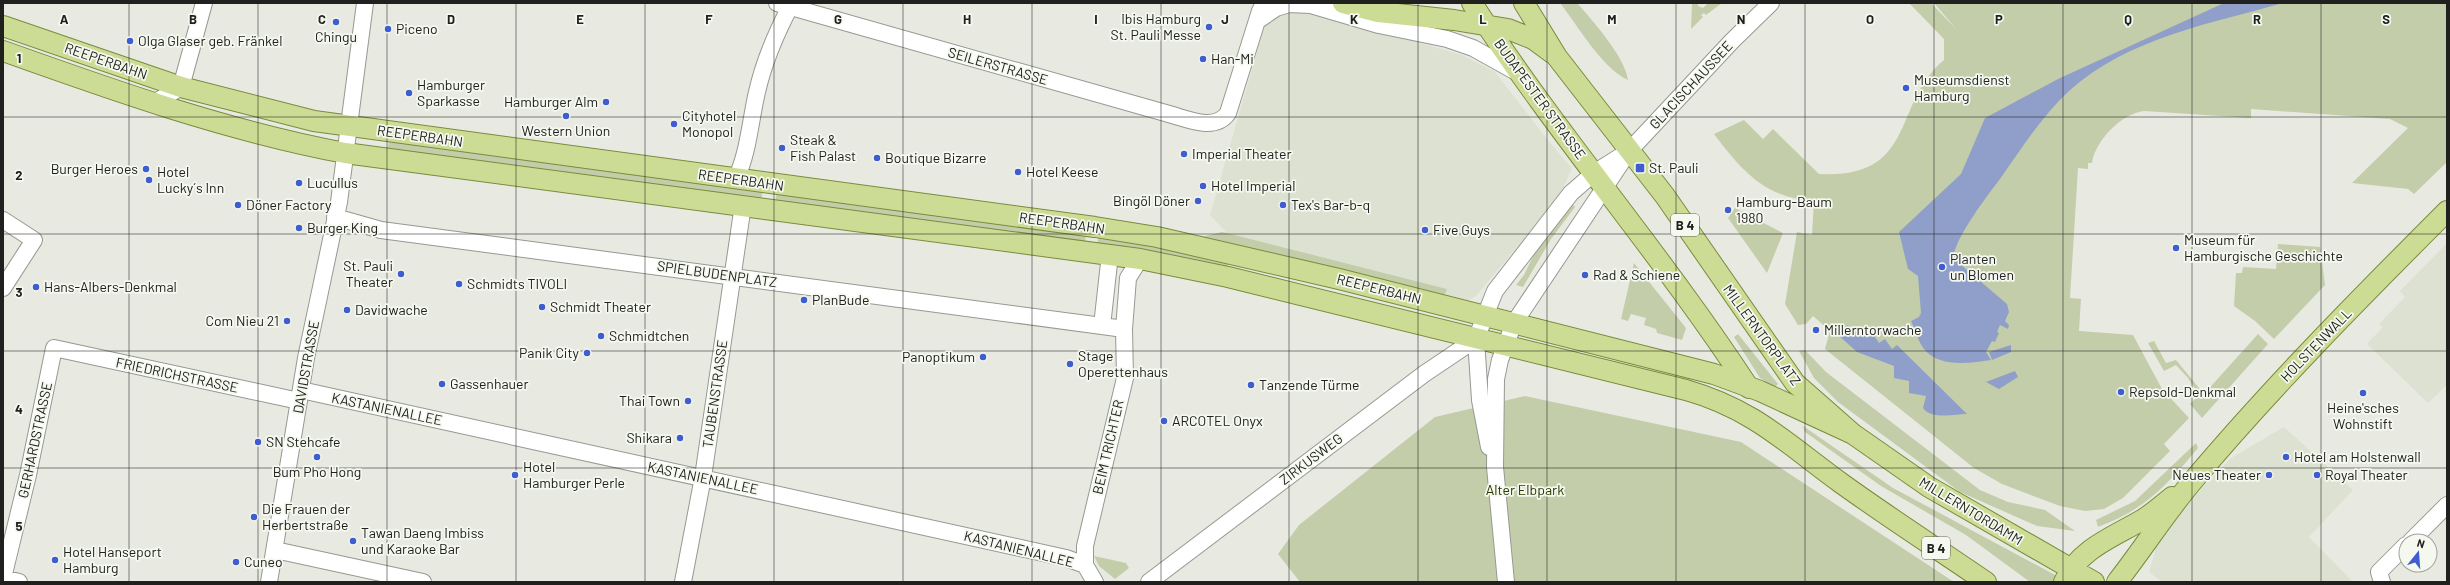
<svg xmlns="http://www.w3.org/2000/svg" width="2450" height="585" viewBox="0 0 2450 585" font-family="Barlow,sans-serif">
<style>
.built{fill:#dce1d1}
.green{fill:#c3cdaa}
.water{fill:#8f9fca}
.lines{fill:none;stroke-linecap:round;stroke-linejoin:round}
.minor-casing{stroke:#969991;stroke-width:18}
.major-casing{stroke:#7a8b3c;stroke-width:22}
.minor{stroke:#fff;stroke-width:16}
.major{stroke:#cddc94;stroke-width:20}
.grid{fill:none;stroke:#20211e;stroke-width:1;stroke-opacity:0.55}
.poi-dot{fill:#405dd0;stroke:#f5f8ef;stroke-width:1.5}
.labels{text-anchor:middle;stroke-width:3.5;stroke-linejoin:round;paint-order:stroke}
.shield{fill:#f5f8ef;stroke:#60625d;stroke-width:1}
.shield-label{font-size:13px;font-weight:bold;fill:#20211e}
.poi-label{font-size:14px;fill:#20211e;stroke:#f5f8ef;text-anchor:start}
.street-label{font-size:14px;fill:#20211e;stroke:#f5f8ef}
.park-label{font-size:14px;fill:#2d3700;stroke:#f5f8ef}
.grid-label{font-size:13px;text-anchor:middle;font-weight:bold;fill:#20211e;stroke:#f5f8ef;stroke-width:3.5;stroke-linejoin:round;paint-order:stroke}
</style>
<rect width="100%" height="100%" fill="#e8eae2"/>
<path class="built" d="M1271,3H1284L1462,55L1495,72L1551,144L1572,168L1562,190L1540,219L1476,296L1469,300L1444,297L1447,289L1227,233L1210,215Z
M2447,243V385L2428,403L2367,344L2383,327L2379,324L2405,297L2400,291Z
M2284,427L2353,490L2309,537L2353,582H2162L2149,572L2155,552L2156,536L2231,458Z"/>
<path class="green" d="M1560,3H1577C1593,21 1625,57 1628,80C1602,68 1578,26 1560,3Z
M1692,3H1698V6L1703,8L1708,3H1722L1706,15L1704,13L1701,15L1703,17L1691,29Z
M1909,3H1931L1957,30L1934,3H2447V162L2414,194L2408,189L2352,183L2408,128L2390,119L2251,109V118L2144,111C2122,113 2095,141 2092,163H2088V169L2078,168L2070,298L2081,299L2079,331L2133,335L2162,389L2189,418L2164,444L2170,451L2123,498L2104,509L2085,511L2060,506L2002,484L1974,468L1825,349L1830,331L1813,316L1806,324L1798,325L1785,304L1797,232L1812,235L1814,201C1765,198 1742,171 1714,134L1744,120L1763,139L1773,129L1819,174C1918,179 1891,104 1944,60V39Z
M389,140L763,190L761,200L387,152Z
M777,192L1086,234L1085,242L775,202Z
M1571,203L1575,207L1551,239L1523,287L1516,285L1524,275L1538,246Z
M1735,208L1783,233L1767,273L1728,218Z
M1222,232L1227,233L1447,289L1444,297L1201,237Z
M1099,236L1169,248L1229,263L1228,266L1215,267L1097,244Z
M2278,244L2320,247L2325,285L2274,339L2255,321L2234,306L2236,273H2242L2243,267L2276,269Z
M1634,263L1686,328L1682,340L1657,333L1656,329L1644,325L1646,318L1631,314L1628,321L1621,319Z
M1738,334L1778,384L1775,387L1760,378L1734,337Z
M2258,334L2268,344L2202,418L2190,404L2199,395L2188,378L2176,365L2164,371L2148,343L2154,341L2166,363L2176,360L2204,394Z
M1805,350L1826,372L1980,490L2008,502L2045,510L2075,531L2037,526L1960,492L1838,402L1814,378L1799,351Z
M1525,396L1741,442L1954,582H1300L1278,554L1299,525L1435,417Z
M1803,426L1893,488L2057,576L2055,582H2030L1966,535L1881,486L1805,432Z
M2196,443L2198,448C2166,486 2146,509 2098,527L2096,520L2135,501Z
M1094,556L1126,563L1129,568L1115,579L1099,566Z"/>
<path class="water" d="M2224,3H2283C2209,24 2128,38 2069,91C2042,116 2021,149 2000,179C1987,196 1958,234 1954,254L1960,264L2007,304L2009,312L2005,321L2009,325L2008,329L2000,325L1997,332L1999,333L1995,342L1992,341L1986,352L1991,360C1970,363 1939,368 1924,349C1918,341 1915,329 1911,321L1919,317L1921,313L1918,276L1908,269L1899,232L1961,174L1985,118L2058,79Z
M1848,325L1853,333L1861,329L1866,338L1873,334L1879,343L1885,339L1892,349L1897,345L1967,414C1955,414 1931,420 1923,408L1926,396L1909,393V381L1894,378V366L1857,352L1836,333Z
M2011,345V352L1992,360L1989,352Z
M2015,371L2018,377L1999,389L1986,382Z"/>
<g class="lines">
<defs>
<path id="minor" d="M777,3L1169,114C1187,119 1215,132 1228,113L1260,11L1264,3
M1257,21L1276,8L1289,4L1311,5L1379,25L1447,39L1473,48L1518,73
M154,103L181,87L204,3
M736,179C749,150 750,122 757,92C764,61 777,31 792,3
M335,217L381,230L1102,326
M3,220L34,240L3,288
M1110,254L1102,326L1124,329L1128,278L1140,259
M301,390L1066,558L1085,565L1095,582
M1489,447L1480,400L1476,339L1495,291L1571,193L1594,173L1624,154
M2411,541L2447,505
M275,550L423,582
M1085,565V546L1125,378L1124,329
M3,578L28,475L54,348L299,401
M3,578L19,582
M269,582L306,358L339,202L365,3
M683,582L703,477L743,205
M1149,582L1424,374L1476,339
M1506,582L1495,467L1496,379L1500,360L1514,323L1629,151L1732,41L1771,3
M2382,582L2379,572L2406,545"/>
<path id="major" d="M1343,3L1378,12L1454,20L1508,29L1533,39L1552,53
M1472,3C1558,136 1663,256 1749,388
M1524,3L1557,57L1665,196L1795,383L1853,434L1929,487L2094,582
M3,26L181,87L314,121L1095,227L1157,237L1339,279L1714,374L1760,391L1853,434
M3,51C115,91 228,131 345,153L1140,259L1228,277L1686,390C1753,409 1786,443 1841,483C1888,517 1938,549 1986,582
M2064,582C2079,549 2113,537 2142,520C2153,513 2162,505 2172,497
M2117,582C2142,550 2165,514 2191,483C2271,388 2359,299 2447,211"/>
</defs>
<use href="#minor" class="minor-casing"/>
<use href="#major" class="major-casing"/>
<use href="#minor" class="minor"/>
<use href="#major" class="major"/>
</g>
<path class="grid" d="M129,3V582M258,3V582M387,3V582M516,3V582M645,3V582M774,3V582M903,3V582M1032,3V582M1161,3V582M1289,3V582M1418,3V582M1547,3V582M1676,3V582M1805,3V582M1934,3V582M2063,3V582M2192,3V582M2321,3V582M3,117H2447M3,234H2447M3,351H2447M3,468H2447"/>
<g class="poi-dot">
<circle cx="336" cy="22" r="4"/>
<circle cx="1209" cy="27" r="4"/>
<circle cx="388" cy="29" r="4"/>
<circle cx="130" cy="41" r="4"/>
<circle cx="1203" cy="59" r="4"/>
<circle cx="1906" cy="88" r="4"/>
<circle cx="409" cy="93" r="4"/>
<circle cx="606" cy="102" r="4"/>
<circle cx="566" cy="116" r="4"/>
<circle cx="674" cy="124" r="4"/>
<circle cx="782" cy="148" r="4"/>
<circle cx="1184" cy="154" r="4"/>
<circle cx="877" cy="158" r="4"/>
<rect x="1635" y="163" width="10" height="10" rx="2"/>
<circle cx="146" cy="169" r="4"/>
<circle cx="1018" cy="172" r="4"/>
<circle cx="149" cy="180" r="4"/>
<circle cx="299" cy="183" r="4"/>
<circle cx="1203" cy="186" r="4"/>
<circle cx="1198" cy="201" r="4"/>
<circle cx="238" cy="205" r="4"/>
<circle cx="1283" cy="205" r="4"/>
<circle cx="1728" cy="210" r="4"/>
<circle cx="299" cy="228" r="4"/>
<circle cx="1425" cy="230" r="4"/>
<circle cx="2176" cy="248" r="4"/>
<circle cx="1942" cy="267" r="4"/>
<circle cx="401" cy="274" r="4"/>
<circle cx="1585" cy="275" r="4"/>
<circle cx="459" cy="284" r="4"/>
<circle cx="36" cy="287" r="4"/>
<circle cx="804" cy="300" r="4"/>
<circle cx="542" cy="307" r="4"/>
<circle cx="347" cy="310" r="4"/>
<circle cx="287" cy="321" r="4"/>
<circle cx="1816" cy="330" r="4"/>
<circle cx="601" cy="336" r="4"/>
<circle cx="587" cy="353" r="4"/>
<circle cx="983" cy="357" r="4"/>
<circle cx="1070" cy="364" r="4"/>
<circle cx="442" cy="384" r="4"/>
<circle cx="1251" cy="385" r="4"/>
<circle cx="2121" cy="392" r="4"/>
<circle cx="2363" cy="393" r="4"/>
<circle cx="688" cy="401" r="4"/>
<circle cx="1164" cy="421" r="4"/>
<circle cx="680" cy="438" r="4"/>
<circle cx="258" cy="442" r="4"/>
<circle cx="317" cy="457" r="4"/>
<circle cx="2286" cy="457" r="4"/>
<circle cx="515" cy="475" r="4"/>
<circle cx="2269" cy="475" r="4"/>
<circle cx="2317" cy="475" r="4"/>
<circle cx="254" cy="517" r="4"/>
<circle cx="353" cy="541" r="4"/>
<circle cx="55" cy="560" r="4"/>
<circle cx="236" cy="562" r="4"/>
</g>
<g class="labels">
<g class="shield">
<rect x="1671" y="214" width="28" height="22" rx="3"/>
<rect x="1922" y="537" width="28" height="22" rx="3"/>
</g>
<g class="shield-label">
<text x="1685" y="230">B 4</text>
<text x="1936" y="553">B 4</text>
</g>
<g class="poi-label">
<text x="1201" y="24" text-anchor="end">Ibis Hamburg<tspan x="1201" dy="16">St. Pauli Messe</tspan></text>
<text x="396" y="34">Piceno</text>
<text x="336" y="42" text-anchor="middle">Chingu</text>
<text x="138" y="46">Olga Glaser geb. Fränkel</text>
<text x="1211" y="64">Han-Mi</text>
<text x="1914" y="85">Museumsdienst<tspan x="1914" dy="16">Hamburg</tspan></text>
<text x="417" y="90">Hamburger<tspan x="417" dy="16">Sparkasse</tspan></text>
<text x="598" y="107" text-anchor="end">Hamburger Alm</text>
<text x="682" y="121">Cityhotel<tspan x="682" dy="16">Monopol</tspan></text>
<text x="566" y="136" text-anchor="middle">Western Union</text>
<text x="790" y="145">Steak &amp;<tspan x="790" dy="16">Fish Palast</tspan></text>
<text x="1192" y="159">Imperial Theater</text>
<text x="885" y="163">Boutique Bizarre</text>
<text x="1649" y="173">St. Pauli</text>
<text x="138" y="174" text-anchor="end">Burger Heroes</text>
<text x="157" y="177">Hotel<tspan x="157" dy="16">Lucky´s Inn</tspan></text>
<text x="1026" y="177">Hotel Keese</text>
<text x="307" y="188">Lucullus</text>
<text x="1211" y="191">Hotel Imperial</text>
<text x="1190" y="206" text-anchor="end">Bingöl Döner</text>
<text x="1736" y="207">Hamburg-Baum<tspan x="1736" dy="16">1980</tspan></text>
<text x="246" y="210">Döner Factory</text>
<text x="1291" y="210">Tex's Bar-b-q</text>
<text x="307" y="233">Burger King</text>
<text x="1433" y="235">Five Guys</text>
<text x="2184" y="245">Museum für<tspan x="2184" dy="16">Hamburgische Geschichte</tspan></text>
<text x="1950" y="264">Planten<tspan x="1950" dy="16">un Blomen</tspan></text>
<text x="393" y="271" text-anchor="end">St. Pauli<tspan x="393" dy="16">Theater</tspan></text>
<text x="1593" y="280">Rad &amp; Schiene</text>
<text x="467" y="289">Schmidts TIVOLI</text>
<text x="44" y="292">Hans-Albers-Denkmal</text>
<text x="812" y="305">PlanBude</text>
<text x="550" y="312">Schmidt Theater</text>
<text x="355" y="315">Davidwache</text>
<text x="279" y="326" text-anchor="end">Com Nieu 21</text>
<text x="1824" y="335">Millerntorwache</text>
<text x="609" y="341">Schmidtchen</text>
<text x="579" y="358" text-anchor="end">Panik City</text>
<text x="1078" y="361">Stage<tspan x="1078" dy="16">Operettenhaus</tspan></text>
<text x="975" y="362" text-anchor="end">Panoptikum</text>
<text x="450" y="389">Gassenhauer</text>
<text x="1259" y="390">Tanzende Türme</text>
<text x="2129" y="397">Repsold-Denkmal</text>
<text x="680" y="406" text-anchor="end">Thai Town</text>
<text x="2363" y="413" text-anchor="middle">Heine'sches<tspan x="2363" dy="16">Wohnstift</tspan></text>
<text x="1172" y="426">ARCOTEL Onyx</text>
<text x="672" y="443" text-anchor="end">Shikara</text>
<text x="266" y="447">SN Stehcafe</text>
<text x="2294" y="462">Hotel am Holstenwall</text>
<text x="523" y="472">Hotel<tspan x="523" dy="16">Hamburger Perle</tspan></text>
<text x="317" y="477" text-anchor="middle">Bum Pho Hong</text>
<text x="2261" y="480" text-anchor="end">Neues Theater</text>
<text x="2325" y="480">Royal Theater</text>
<text x="262" y="514">Die Frauen der<tspan x="262" dy="16">Herbertstraße</tspan></text>
<text x="361" y="538">Tawan Daeng Imbiss<tspan x="361" dy="16">und Karaoke Bar</tspan></text>
<text x="63" y="557">Hotel Hanseport<tspan x="63" dy="16">Hamburg</tspan></text>
<text x="244" y="567">Cuneo</text>
</g>
<g class="street-label">
<text transform="translate(106 61) rotate(19)" y="5">REEPERBAHN</text>
<text transform="translate(998 66) rotate(16)" y="5">SEILERSTRASSE</text>
<text transform="translate(1691 85) rotate(-47)" y="5">GLACISCHAUSSEE</text>
<text transform="translate(1540 99) rotate(54)" y="5">BUDAPESTER STRASSE</text>
<text transform="translate(420 136) rotate(8)" y="5">REEPERBAHN</text>
<text transform="translate(741 180) rotate(8)" y="5">REEPERBAHN</text>
<text transform="translate(1062 223) rotate(8)" y="5">REEPERBAHN</text>
<text transform="translate(717 274) rotate(8)" y="5">SPIELBUDENPLATZ</text>
<text transform="translate(1379 289) rotate(14)" y="5">REEPERBAHN</text>
<text transform="translate(1762 335) rotate(54)" y="5">MILLERNTORPLATZ</text>
<text transform="translate(2316 345) rotate(-46)" y="5">HOLSTENWALL</text>
<text transform="translate(306 367) rotate(-80)" y="5">DAVIDSTRASSE</text>
<text transform="translate(177 375) rotate(12)" y="5">FRIEDRICHSTRASSE</text>
<text transform="translate(715 394) rotate(-82)" y="5">TAUBENSTRASSE</text>
<text transform="translate(387 409) rotate(12)" y="5">KASTANIENALLEE</text>
<text transform="translate(35 440) rotate(-78)" y="5">GERHARDSTRASSE</text>
<text transform="translate(1108 447) rotate(-77)" y="5">BEIM TRICHTER</text>
<text transform="translate(1311 459) rotate(-37)" y="5">ZIRKUSWEG</text>
<text transform="translate(703 478) rotate(12)" y="5">KASTANIENALLEE</text>
<text transform="translate(1971 511) rotate(31)" y="5">MILLERNTORDAMM</text>
<text transform="translate(1019 549) rotate(14)" y="5">KASTANIENALLEE</text>
</g>
<g class="park-label">
<text x="1525" y="495">Alter Elbpark</text>
</g>
</g>
<g class="grid-label">
<text x="64" y="24">A</text>
<text x="193" y="24">B</text>
<text x="322" y="24">C</text>
<text x="451" y="24">D</text>
<text x="580" y="24">E</text>
<text x="709" y="24">F</text>
<text x="838" y="24">G</text>
<text x="967" y="24">H</text>
<text x="1096" y="24">I</text>
<text x="1225" y="24">J</text>
<text x="1354" y="24">K</text>
<text x="1483" y="24">L</text>
<text x="1612" y="24">M</text>
<text x="1741" y="24">N</text>
<text x="1870" y="24">O</text>
<text x="1999" y="24">P</text>
<text x="2128" y="24">Q</text>
<text x="2257" y="24">R</text>
<text x="2386" y="24">S</text>
<text x="19" y="63">1</text>
<text x="19" y="180">2</text>
<text x="19" y="297">3</text>
<text x="19" y="414">4</text>
<text x="19" y="531">5</text>
</g>
<rect width="2450" height="585" fill="none" stroke="#20211e" stroke-width="8"/>
<g transform="translate(2418 553) rotate(17)"><circle r="19" fill="#f5f8ef" stroke="#a0a29b"/>
<path d="M0-3L7 15L0 10L-7 15Z" fill="#405dd0"/>
<text y="-6" font-size="11" font-weight="bold" text-anchor="middle" fill="#20211e">N</text>
</g>
</svg>
